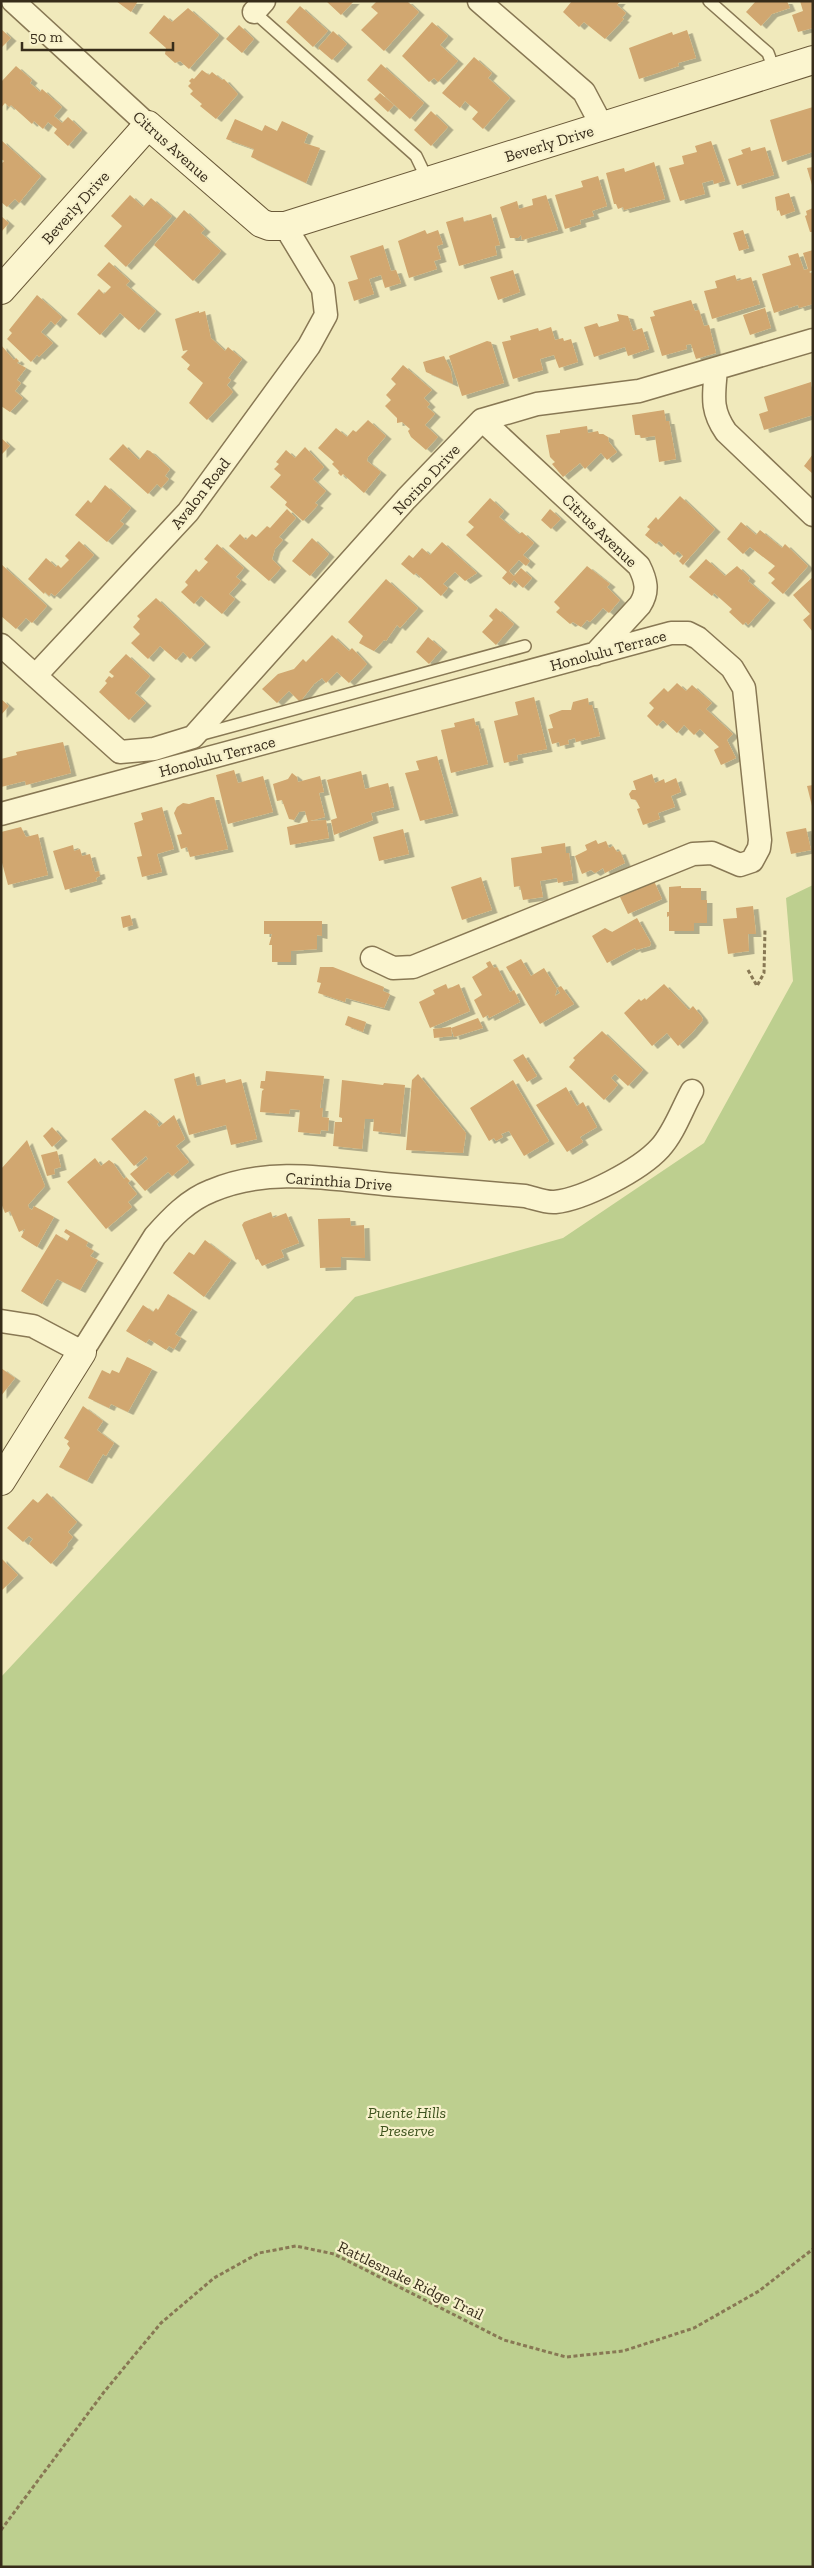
<svg xmlns="http://www.w3.org/2000/svg" width="814" height="2568" viewBox="0 0 814 2568" font-family="'Zilla Slab',serif">
<style>
.green{fill:#bdcf8f}
.building{fill:#d1a76f;filter:url(#shadow)}
.lines{fill:none;stroke-linecap:round;stroke-linejoin:round}
.lane-casing{stroke:#887854;stroke-width:14}
.street-casing{stroke:#887854;stroke-width:25}
.secondary-casing{stroke:#6a5938;stroke-width:30}
.path{stroke:#887854;stroke-width:3;stroke-dasharray:4 2.5;stroke-linecap:butt}
.lane{stroke:#fbf5cf;stroke-width:11}
.street{stroke:#fbf5cf;stroke-width:22}
.secondary{stroke:#fbf5cf;stroke-width:28}
.labels{text-anchor:middle;stroke-width:4.5;stroke-linejoin:round;paint-order:stroke}
.street-label{font-size:16px;fill:#372c1a;stroke:#f7f1cb}
.park-label{font-size:16px;font-style:italic;fill:#3f541f;stroke:#f7f1cb}
</style>
<defs>
<filter id="shadow"><feDropShadow dx="5.5" dy="3" stdDeviation="0" flood-color="#0004"/></filter>
</defs>
<rect width="100%" height="100%" fill="#f0e9bb"/>
<path class="green" d="M813,885V2567H1V1677L355,1297L563,1238L704,1143L793,981L786,898Z"/>
<path class="building" d="M116,1H138L131,12Z
M326,1H354L341,15Z
M377,1H407L419,12L384,51L361,30L378,13L371,7Z
M572,1H620L617,5L626,13L622,18L624,19L605,39L584,22L579,27L563,12Z
M756,1H787L790,8L772,14L761,26L746,12Z
M800,1H813V28L798,32L792,15L803,11Z
M300,6L328,31L313,47L286,22Z
M188,8L219,35L189,69L180,61L175,63L165,54L166,48L149,33L164,15L172,22Z
M432,22L448,36L440,45L458,61L438,82L434,78L429,82L402,56Z
M239,25L254,39L242,53L226,39Z
M1,29L11,38L1,48Z
M687,30L696,58L678,63L679,66L639,79L629,48L672,32L673,35Z
M333,31L347,44L332,60L318,48Z
M474,57L492,73L488,78L510,98L483,129L472,119L478,112L465,101L460,108L442,93Z
M381,64L424,103L410,119L367,80Z
M16,66L32,80L30,83L40,92L42,89L62,107L54,116L62,123L68,117L82,130L68,146L54,133L57,129L48,122L43,129L34,121L32,124L11,105L9,107L5,103L1,108V82Z
M202,70L209,75L212,72L222,80L224,79L238,94L216,119L200,106L202,104L190,94L193,91L188,86L191,83L189,81L192,78L194,79Z
M380,93L394,105L388,112L374,99Z
M813,107V152L782,162L770,120Z
M431,111L448,127L431,146L414,130Z
M235,119L262,131L265,125L277,131L282,121L308,133L304,143L320,148L306,183L251,157L254,149L226,139Z
M1,140L41,176L19,203L15,199L7,207L1,202V164L4,161L1,159Z
M711,141L725,181L714,184L713,180L702,183L705,194L680,201L669,168L684,164L682,156L697,152L695,146Z
M750,147L751,151L765,147L774,175L737,186L728,159L743,154L741,150Z
M654,162L665,199L624,210L623,207L618,209L616,204H614L606,173L624,168L625,172Z
M813,167V185H812L807,168Z
M598,176L607,206L592,211L594,216L580,220L581,224L565,229L555,195L583,187L581,181Z
M789,193L795,211L781,216L779,210L777,211L775,197Z
M130,195L143,207L151,198L172,216L126,267L104,246L122,226L111,216Z
M546,195L558,230L522,240L521,235L518,238H510L500,207L517,201L519,209L533,205L532,199Z
M813,208V232H810L805,216L807,215L806,211Z
M184,210L205,229L201,233L221,251L193,281L154,245Z
M491,214L500,245L495,246L497,255L459,266L446,222L463,217L464,222Z
M1,216L9,223L1,232Z
M425,230L427,234L438,230L443,244L437,246L441,259L434,261L437,269L409,278L398,241Z
M743,230L749,248L739,251L733,233Z
M383,245L391,271L396,270L401,283L385,288L381,275L369,279L374,294L354,301L348,282L358,279L350,256Z
M813,250V270L809,272L813,274V304L799,308L798,305L774,313L762,274L791,265L788,256L798,253L804,270L808,269L803,253Z
M109,262L130,281L126,285L156,311L139,330L120,313L100,335L77,314L99,289L104,294L111,287L97,275Z
M513,270L520,292L498,300L490,277Z
M735,275L737,281L751,277L760,304L712,319L704,291L717,288L715,281Z
M37,295L62,317L55,325L51,321L41,332L53,343L39,357L37,355L31,362L7,339L12,333L9,330Z
M691,300L695,311L699,310L704,326L709,325L716,353L696,359L691,344L686,345L687,349L662,356L650,317L655,316L653,311Z
M765,308L771,328L750,335L743,315Z
M199,311V313L205,311L211,338L225,351L228,347L242,359L228,378L231,380L227,385L233,392L207,420L189,403L203,383L187,369L190,365L181,357L188,350L183,351L175,319Z
M617,314L628,316L633,331L642,328L649,349L628,356L625,347L594,357L584,327L597,323L599,327L619,321Z
M551,327L555,340L563,338L564,341L571,339L578,362L559,368L554,355L540,359L543,370L513,379L502,342L511,340L510,336L538,328L539,331Z
M487,341L491,342L504,383L462,396L449,356Z
M1,345L14,360L16,358L19,361L17,363L26,368L17,380L21,383L15,391L23,398L10,412L1,406Z
M444,356L451,371L453,384L426,372L423,362Z
M403,365L432,390L424,398L430,404L427,407L435,414L425,425L438,437L426,450L411,437L408,431L410,429L402,422L397,423V418L385,406L391,400L386,395L396,384L391,379Z
M811,382L813,415L764,430L759,414L768,411L764,397Z
M664,410L666,421H669L676,459L659,462L655,436L641,438L640,435H635L632,415Z
M368,420L386,436L368,457L367,461L381,472L364,493L343,474L341,476L338,473L339,471L332,464L334,462L318,448L336,428L347,437L353,430L356,432Z
M587,426L588,433L598,431L599,434H603L608,437L609,442L617,452L607,460L601,453L585,469L580,463L563,477L552,464L555,462L550,457L546,435L560,433V430Z
M1,438L10,446L1,455Z
M123,444L139,460L147,450L150,451L170,469L165,476L169,479L161,488L157,484L148,494L109,459Z
M305,447L324,467L313,479L326,491L315,503L318,505L303,521L285,505L287,502L270,487L281,475L274,469L279,464L276,462L286,450L295,458Z
M813,454V474L804,466Z
M105,485L131,508L120,521L124,524L107,542L75,515L88,500L91,503Z
M680,496L715,529L683,565L679,561L683,556L678,551L674,555L659,541L656,544L645,535L650,529L647,527L656,517L658,520Z
M490,498L504,511L499,517L519,534L522,532L534,543L523,555L530,561L526,566L519,560L509,571L514,576L521,568L532,578L523,588L514,580L510,585L502,578L507,572L466,535L474,527L468,522Z
M287,509L296,518L279,537L283,540L275,549L272,559L281,568L269,581L229,546L240,534L246,540L252,534L256,537L267,526L270,528Z
M550,509L561,519L551,529L541,520Z
M741,522L756,535L760,530L782,548L785,544L808,566L783,594L771,583L775,579L768,573L775,566L750,547L743,554L727,539Z
M312,538L329,554L310,576L292,561Z
M79,541L94,555L55,596L51,593L49,596L45,592L44,594L28,579L46,558L56,567L58,565L61,568L69,560L65,556Z
M442,542L477,573L465,581L455,572L443,584L448,588L441,596L416,573L414,575L401,564L409,555L413,558L422,548L430,555Z
M217,544L244,568L236,577L241,581L229,594L235,599L222,614L201,596L194,604L181,592L188,585L185,582L196,569L199,572L208,562L204,559Z
M706,559L725,576L737,566L750,578L748,581L770,600L748,625L746,622L743,625L729,612L732,609L714,593L712,596L689,577Z
M1,564L47,606L32,623L26,618L16,629L1,616Z
M587,566L610,584L607,587L620,600L609,613L603,608L590,622L587,620L581,627L573,622L570,624L556,612L560,608L554,602Z
M813,577V632L803,620L810,614L793,595Z
M386,579L418,608L400,628L397,625L386,641L384,640L374,651L359,643L363,636L348,622Z
M156,598L205,644L190,659L183,652L176,660L160,646L148,659L131,643L140,634L133,627L140,619L137,616Z
M496,608L514,624L496,645L482,632L493,620L489,616Z
M332,635L349,651L352,648L367,664L349,683L337,672L326,683L322,678L314,684L300,702L289,691L277,703L262,689L278,674L294,669L303,659L306,662Z
M428,637L442,649L429,664L416,652Z
M126,654L150,676L135,693L146,703L129,720L99,692L107,683L105,681L109,676L112,678L114,676L109,672Z
M677,683L686,691L692,685L712,703L706,709L733,734L727,740L736,758L721,765L714,750L719,747L700,729L694,735L684,725L677,733L663,720L657,726L647,716L654,708L649,703L664,688L668,692Z
M534,697L547,749L517,755L518,760L504,763L494,721L518,715L515,702Z
M588,698L589,705H592L600,736L576,742L575,738L568,740L569,744L560,746L559,742L552,744L548,729L553,728L549,715L562,710H571L573,702Z
M1,699L9,706L1,715Z
M474,718L476,726L478,725L488,764L451,773L441,730L455,727L454,723Z
M63,742L71,773L26,785L25,781L1,787V759L17,755L16,752Z
M437,756L453,813L420,821L405,773L419,770L416,761Z
M234,770L238,783L263,776L273,812L228,824L216,775Z
M361,771L365,789L388,783L394,807L371,813L373,820L334,835L331,820L337,818L327,780Z
M292,773L297,777L298,782L320,776L324,792L319,793L325,817L310,821L326,820L329,838L290,845L287,827L308,822L305,811L299,812L294,820L289,819L282,800L277,801L273,784L288,779Z
M652,774L655,783L664,779L665,783L676,778L681,792L671,796L675,807L658,813L660,819L643,825L637,809L640,808L636,800L631,799L629,794L632,790H636L633,781Z
M813,785V806H812L807,786Z
M211,797H214L228,849L190,857L187,847L181,849L177,835L182,834L174,813L177,807L183,803L189,804Z
M162,807L174,849L157,854L162,872L142,877L137,857L142,856L134,823L143,820L141,813Z
M21,827L26,837L38,834L48,875L8,885L1,859V832Z
M806,828L811,850L791,854L786,832Z
M403,829L409,854L379,861L373,837Z
M596,840L598,844L606,841L609,848L613,846L617,852L620,851L625,863L605,873L603,868L595,873L591,870L582,874L575,856L587,850L585,845Z
M565,843L566,853H569L573,880L558,883L557,878L540,881L543,897L523,900L520,886L514,887L511,858L542,853L541,847Z
M73,845L74,851L80,849L82,856L90,854L95,872L99,871L100,876L96,878L97,881L65,890L53,851Z
M481,877L492,910L462,920L451,887Z
M654,881L662,899L628,914L620,897Z
M681,886V888H701V900H707V923H694V931H669V916L667,917V912H669V887Z
M753,906L756,934H748L749,951L728,954L723,919L737,918L736,908Z
M130,915L133,925L123,928L121,917Z
M637,918L651,943L650,946L636,950L635,948L607,963L592,936L605,928L612,932Z
M264,921H322V936L317,935V949L291,951V962H272V945H269L272,934H264Z
M521,959L531,976L544,968L557,989L555,996L560,993L557,988L561,986L574,1004L540,1024L506,967Z
M490,961L494,968L497,967L510,992L514,990L520,1002L489,1018L488,1015L483,1018L474,1000L482,995L472,977L488,967L486,963Z
M320,967H333L384,987L383,991L390,994L384,1008L346,998L345,1002L318,993L321,983L317,982Z
M446,984L448,989L459,984L470,1011L430,1028L419,1002L435,994L433,990Z
M664,984L689,1010L693,1006L702,1017L703,1020L691,1034L678,1046L667,1033L652,1046L624,1013L639,999L641,1001L645,998L646,1000Z
M348,1016L366,1022L363,1032L345,1025Z
M478,1018L483,1028L454,1037L451,1028Z
M451,1027L452,1036L434,1038L433,1029Z
M602,1031L643,1070L628,1086L615,1074L611,1078L618,1085L604,1100L569,1067L575,1060L573,1058Z
M523,1054L537,1076L527,1082L513,1060Z
M266,1071L324,1076L320,1108H323L322,1117L329,1118L328,1131L321,1130L320,1134L298,1132L300,1110L290,1109L289,1114L260,1112L262,1091L264,1089L260,1088L261,1081H265Z
M194,1073L197,1086L225,1079L226,1083L241,1079L257,1139L231,1145L226,1125L189,1135L174,1079Z
M418,1074L466,1133L463,1153L406,1150L412,1080Z
M342,1080L383,1085L384,1083L405,1085L400,1134L373,1131L374,1119H365L362,1149L333,1146L335,1122H342V1118L339,1117Z
M513,1080L549,1141L524,1156L509,1131L501,1134L503,1137L496,1141L494,1138L489,1141L470,1108Z
M566,1087L577,1106L583,1102L597,1127L580,1137L583,1142L567,1152L536,1105Z
M145,1110L159,1122L157,1124L159,1127L174,1115L185,1139L176,1146L189,1162L172,1176L168,1172L145,1191L130,1174L148,1159L146,1156L134,1166L111,1139Z
M52,1127L62,1138L52,1147L43,1136Z
M27,1140L45,1186L28,1205L29,1208L32,1210L34,1206L54,1217L37,1247L21,1237L25,1229L19,1232L10,1211L5,1213L1,1203V1169Z
M57,1151L61,1167L54,1169L55,1174L47,1176L41,1155Z
M95,1158L101,1166L109,1160L113,1163L124,1179L126,1177L130,1181L128,1183L137,1194L128,1202L132,1207L106,1229L67,1182Z
M271,1212L273,1218L286,1213L299,1243L281,1250L284,1257L262,1266L258,1259L256,1260L242,1225L244,1222Z
M350,1218L351,1226L364,1225L365,1258L341,1257V1267L320,1268L318,1219Z
M66,1229L88,1242L86,1246L94,1251L90,1256L98,1260L80,1290L57,1279L42,1304L21,1291L56,1234L67,1241L70,1236L64,1232Z
M205,1240L231,1260L204,1297L173,1273L189,1252L194,1255Z
M168,1294L192,1309L175,1334L181,1338L174,1349L169,1346L166,1350L149,1339L146,1343L126,1331L143,1305L153,1312L156,1308L158,1310Z
M127,1357L152,1369L128,1412L111,1404L109,1408L88,1398L102,1370L110,1374L112,1370L119,1373Z
M1,1368L15,1378L1,1396Z
M83,1406L103,1421L97,1430L114,1443L106,1456L103,1454L87,1481L59,1467L70,1448L67,1444L69,1441L64,1438Z
M47,1493L77,1522L68,1532L73,1537L67,1544L68,1545L51,1564L29,1544L33,1539L29,1536L23,1542L7,1528L33,1499L38,1503Z
M1,1558L18,1575L1,1591Z"/>
<g class="lines">
<defs>
<path id="lane" d="M709,1L768,53L775,72
M254,12L416,156L428,181
M199,735L525,646"/>
<path id="street" d="M13,1L148,125
M479,1L584,92L602,126
M254,12L264,1
M716,369C714,395 710,409 726,432L813,515
M482,420L639,566C646,580 649,591 640,605L595,654
M1,645L120,752L154,749L193,737L406,499L482,420L537,404L639,391L813,340
M36,675L188,512L309,346L326,315L323,289L285,226
M1,814L671,633H688L698,638L732,668L744,688L760,840L759,848L752,861L740,865L712,853L693,854L413,967L393,968L372,958
M1,1321L33,1326L82,1352L155,1236C171,1218 188,1200 211,1191C266,1167 327,1178 384,1184C431,1188 478,1192 525,1196C534,1198 546,1203 555,1202C584,1199 640,1170 660,1148C674,1133 682,1109 692,1091"/>
<path id="secondary" d="M1,290L148,125L261,223L269,226H285L813,60
M1,1481L82,1352"/>
</defs>
<use href="#lane" class="lane-casing"/>
<use href="#street" class="street-casing"/>
<use href="#secondary" class="secondary-casing"/>
<path class="path" d="M748,970L757,986L764,973L765,929
M1,2530L104,2392L161,2323L214,2278L259,2253L296,2246L334,2254L504,2340L566,2357L623,2351L694,2328L759,2291L813,2249"/>
<use href="#lane" class="lane"/>
<use href="#street" class="street"/>
<use href="#secondary" class="secondary"/>
</g>
<g class="labels">
<g class="street-label">
<text transform="translate(549 143) rotate(-17)" y="6">Beverly Drive</text>
<text transform="translate(172 146) rotate(42)" y="6">Citrus Avenue</text>
<text transform="translate(75 207) rotate(-48)" y="6">Beverly Drive</text>
<text transform="translate(426 479) rotate(-47)" y="6">Norino Drive</text>
<text transform="translate(200 493) rotate(-52)" y="6">Avalon Road</text>
<text transform="translate(600 530) rotate(44)" y="6">Citrus Avenue</text>
<text transform="translate(608 650) rotate(-15)" y="6">Honolulu Terrace</text>
<text transform="translate(217 756) rotate(-15)" y="6">Honolulu Terrace</text>
<text transform="translate(339 1181) rotate(4)" y="6">Carinthia Drive</text>
<text transform="translate(411 2280) rotate(26)" y="6">Rattlesnake Ridge Trail</text>
</g>
<g class="park-label">
<text x="407" y="2118">Puente Hills<tspan x="407" dy="18">Preserve</tspan></text>
</g>
</g>
<rect width="814" height="2568" fill="none" stroke="#372c1a" stroke-width="5"/>
<path d="M22 42v8h151v-8" fill="none" stroke="#372c1a" stroke-width="2.5"/>
<text x="30" y="42" font-size="15" fill="#372c1a" stroke="#f7f1cb" stroke-width="4" paint-order="stroke">50 m</text>
</svg>
